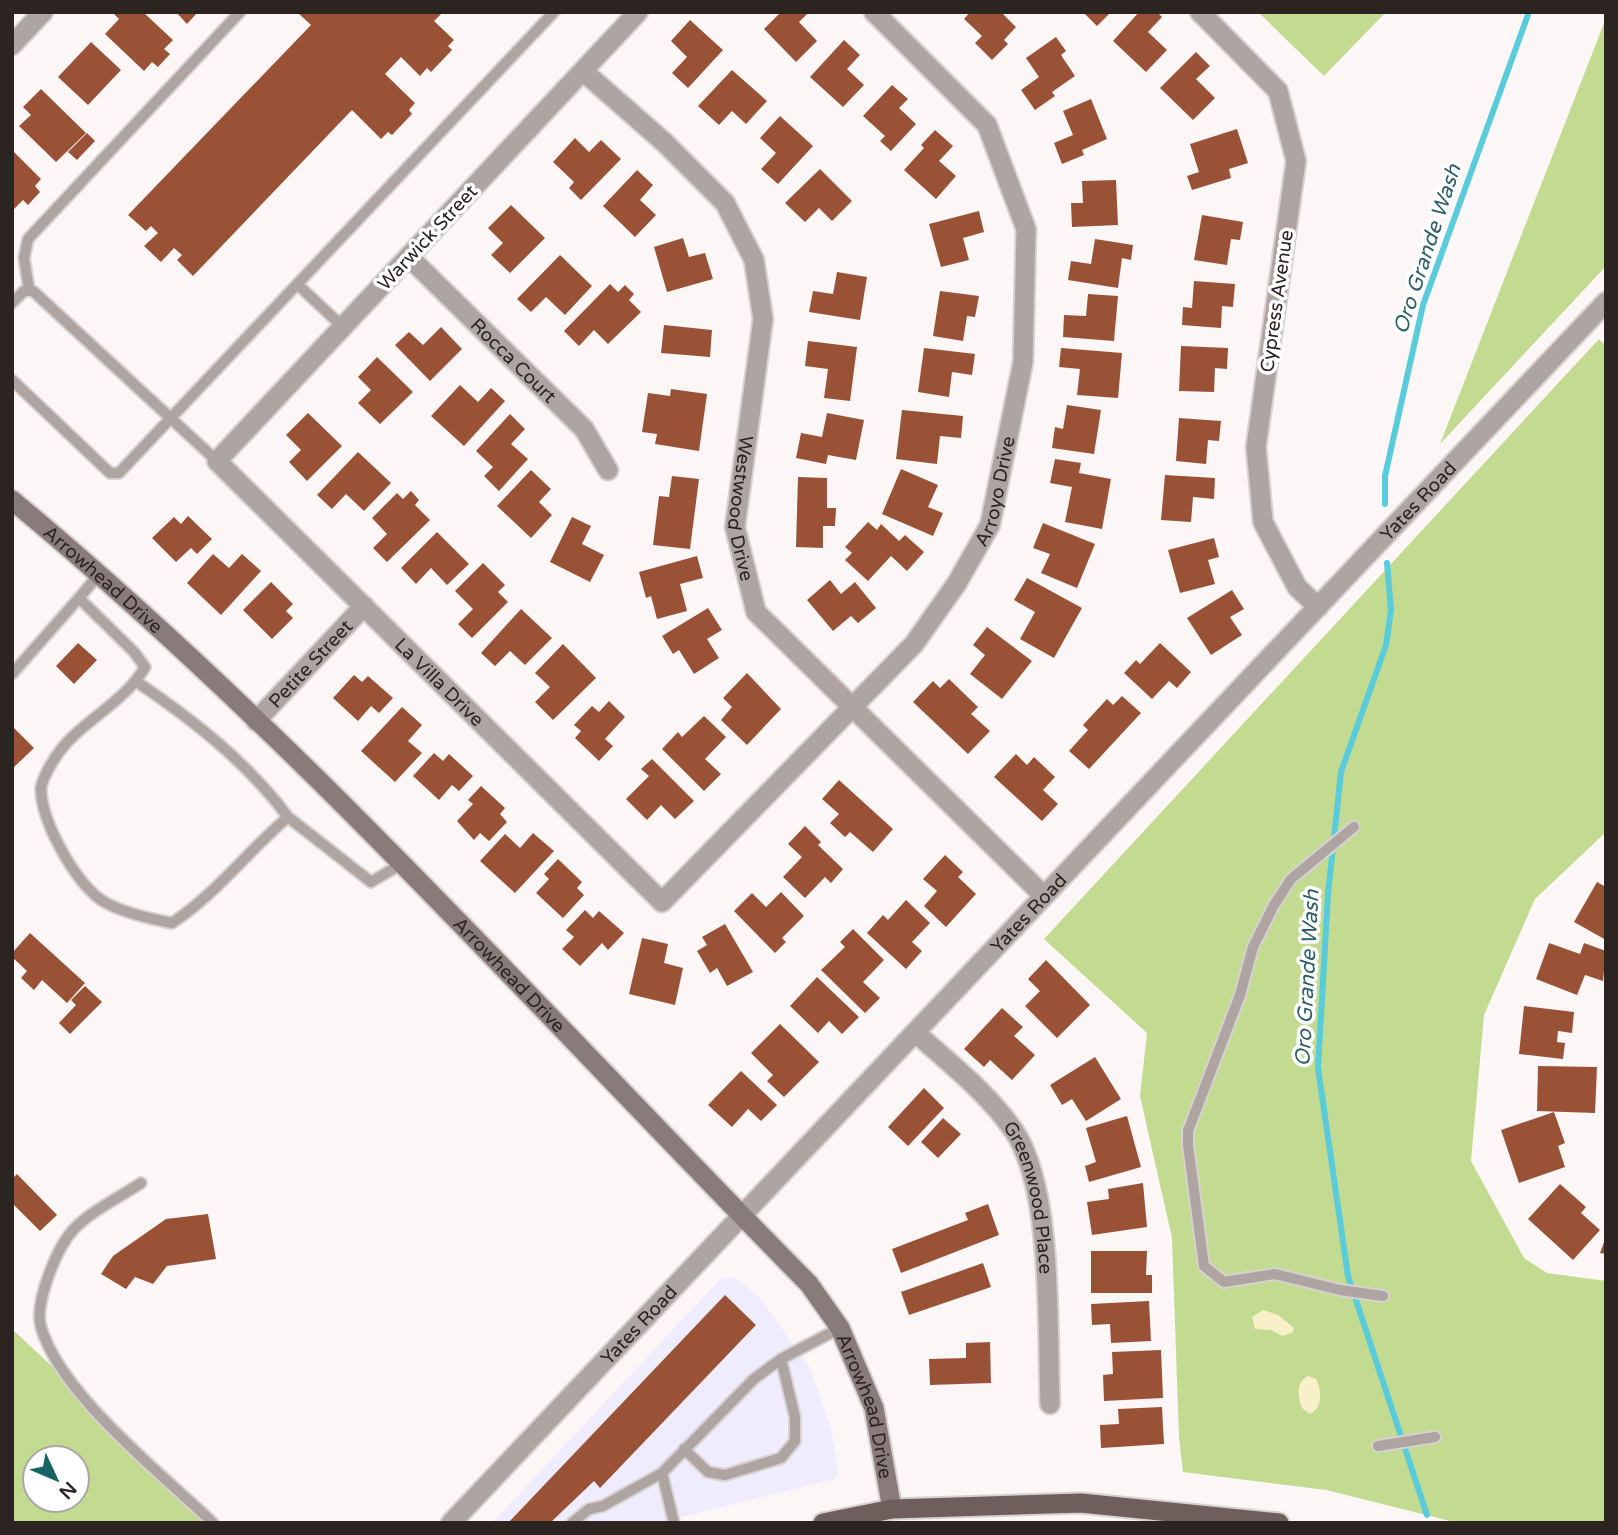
<svg xmlns="http://www.w3.org/2000/svg" width="1618" height="1535" viewBox="0 0 1618 1535" font-family="'Varela Round',sans-serif">
<style>
.commercial{fill:#efecfe}
.green{fill:#c3db90;fill-rule:evenodd}
.sand{fill:#f9efc9}
.lines{fill:none;stroke-linecap:round;stroke-linejoin:round}
.stream{stroke:#59cbda;stroke-width:6}
.building{fill:#9a5237}
.service-casing{stroke:#d7d1d0;stroke-width:14}
.minor-casing{stroke:#d7d1d0;stroke-width:23}
.tertiary-casing{stroke:#d7d1d0;stroke-width:23}
.secondary-casing{stroke:#d7d1d0;stroke-width:23}
.primary-casing{stroke:#d7d1d0;stroke-width:23}
.service{stroke:#aea4a2;stroke-width:10}
.minor{stroke:#aea4a2;stroke-width:19}
.tertiary{stroke:#aea4a2;stroke-width:19}
.secondary{stroke:#897b79;stroke-width:19}
.primary{stroke:#6f5f5c;stroke-width:19}
.labels{text-anchor:middle;stroke-width:7;stroke-linejoin:round;paint-order:stroke}
.street-label{font-size:19px;fill:#2c2421;stroke:#fff}
.water-label{font-size:21px;font-style:italic;fill:#2e5f66;stroke:#fff}
</style>
<rect width="100%" height="100%" fill="#fcf7f6"/>
<path class="commercial" d="M735,1277L761,1299L810,1368L832,1432L838,1474L835,1479L657,1523H492L708,1292L721,1279Z"/>
<path class="green" d="M1258,12H1386L1324,76Z
M1606,18V266L1440,444Z
M1599,339L1606,346V832L1535,899L1484,1015L1471,1161L1524,1258L1547,1273L1606,1281V1523L1450,1521L1326,1490L1183,1472L1179,1437L1172,1238L1140,1096L1147,1033L1044,939Z
M12,1329L220,1523H12ZM35,1458H77V1500H35Z"/>
<path class="sand" d="M1263,1310L1278,1315L1294,1328L1292,1333L1282,1336L1271,1330L1255,1329L1252,1317Z
M1308,1376L1316,1379C1322,1391 1323,1407 1310,1414L1302,1408C1298,1397 1295,1383 1308,1376Z"/>
<g class="lines">
<path class="stream" d="M1385,504V476L1423,305L1529,12
M1387,563L1391,610L1386,645L1341,772L1328,894L1318,1068L1348,1276L1427,1515"/>
</g>
<path class="building" d="M112,12H143L173,40L164,49L170,54L158,67L152,62L144,71L105,34L119,19Z
M176,12H198L187,24Z
M297,12H443L434,21L454,40L448,46L452,50L431,72L427,68L420,76L401,57L385,74L415,103L409,110L412,114L392,135L388,132L381,139L352,110L193,276L177,260L182,255L174,248L161,262L144,246L158,233L151,226L146,231L128,215L311,25Z
M781,12H809L799,22L817,41L796,62L764,29Z
M970,12H1001L1016,27L1004,40L1008,44L992,60L975,43L982,36L964,19Z
M1083,12H1111L1097,26Z
M1139,12H1157L1162,17L1148,32L1167,50L1146,72L1113,41Z
M690,20L723,50L688,88L672,73L687,57L671,41Z
M1056,37L1066,51L1061,55L1075,76L1052,92L1055,96L1035,110L1021,90L1039,77L1026,58Z
M844,40L860,55L847,69L864,85L843,107L810,77Z
M91,42L121,70L88,105L58,77Z
M1196,52L1210,66L1196,79L1215,98L1193,120L1160,88Z
M732,70L767,101L746,124L732,111L719,125L698,106Z
M892,85L908,99L899,108L916,124L891,151L880,141L885,136L863,116Z
M41,89L86,133L56,162L19,126L31,115L23,107Z
M1091,99L1107,139L1082,150L1084,155L1062,164L1054,143L1073,135L1063,111Z
M780,116L813,146L778,184L761,169L776,153L760,138Z
M1237,129L1248,163L1229,169L1231,178L1192,190L1187,176L1199,172L1190,144Z
M935,130L953,146L939,161L956,176L936,199L904,170L924,148L921,145Z
M87,133L95,141L77,160L68,152Z
M575,138L589,152L601,140L621,159L581,200L569,188L574,182L553,162Z
M12,150L41,179L35,186L40,192L28,205L23,200L12,211Z
M820,169L852,201L832,221L819,208L805,222L785,203Z
M637,170L653,185L640,200L656,215L635,237L603,206Z
M1116,180L1118,225L1072,227L1071,203H1083L1082,181Z
M511,205L545,238L510,273L491,255L503,243L488,228Z
M979,211L984,232L963,238L969,260L941,267L929,224Z
M1202,215L1243,222L1240,240L1231,239L1227,265L1194,260Z
M683,238L689,257L705,253L713,279L667,292L654,247Z
M1095,239L1133,245L1131,260L1122,258L1118,288L1068,280L1071,261L1091,264Z
M560,255L592,286L565,315L546,297L531,312L517,299Z
M837,272L867,277L860,320L809,312L813,291L833,294Z
M1194,281L1235,284L1233,307L1222,306L1221,328L1182,325L1183,307L1192,308Z
M610,284L618,292L625,285L634,294L629,300L641,312L608,344L594,330L579,346L564,331Z
M940,291L979,296L975,317L967,316L963,341L933,336Z
M1088,294L1118,296L1114,341L1063,337L1064,315L1086,316Z
M664,325L712,330L710,357L661,353Z
M441,327L462,349L430,381L395,345L409,332L423,345Z
M808,341L857,347L850,401L824,398L828,369L805,366Z
M1181,346L1228,348L1227,369L1215,368L1214,392L1179,391Z
M924,348L975,354L972,375L952,372L949,397L918,392Z
M1061,348L1122,353L1118,398L1077,395L1080,369L1059,367Z
M377,357L413,392L380,424L358,403L371,390L358,377Z
M460,385L478,402L491,388L505,401L464,446L431,416Z
M671,389L707,394L699,451L655,444L657,434L642,432L648,393L670,396Z
M1067,405L1101,410L1094,454L1052,448L1055,427L1063,429Z
M902,410L963,416L961,438L940,436L937,464L896,459Z
M308,413L342,446L307,481L289,462L301,450L286,435Z
M827,413L864,420L856,460L828,455L826,464L796,458L801,433L822,437Z
M510,414L525,429L511,444L528,459L499,491L484,476L493,467L476,451Z
M1179,418L1221,421L1219,441L1208,440L1206,464L1176,461Z
M358,452L391,483L364,511L346,494L332,509L317,495Z
M1055,459L1081,463L1079,473L1111,479L1102,529L1065,522L1072,487L1050,483Z
M901,469L938,485L928,507L943,513L933,536L882,514Z
M531,470L551,489L539,502L552,515L531,538L497,506Z
M1165,475L1215,478L1214,499L1193,497L1191,522L1161,520Z
M672,476L699,479L690,549L653,545L659,496L669,497Z
M798,477L827,478V508H836L835,526H823V548L796,547Z
M411,491L419,500L415,505L430,520L387,562L373,548L387,534L372,518L397,493L403,499Z
M188,516L212,539L197,554L191,548L176,562L152,538L174,517L181,524Z
M572,517L591,526L582,544L604,555L590,582L550,562Z
M868,522L877,530L881,524L899,541L905,535L924,552L907,571L891,556L868,581L845,560L852,553L845,547Z
M1043,523L1095,544L1077,588L1041,573L1050,554L1033,548Z
M437,532L469,564L447,585L431,568L416,584L401,568Z
M1214,538L1219,557L1208,560L1215,584L1180,593L1168,550Z
M213,554L229,568L242,554L261,571L221,615L187,583Z
M697,556L703,578L680,584L687,611L657,619L651,596L646,598L639,572Z
M483,563L505,585L498,592L508,602L472,638L458,624L473,609L455,591Z
M1027,578L1082,608L1054,658L1020,639L1035,612L1014,600Z
M830,580L841,594L855,582L876,608L858,623L851,616L833,631L807,600Z
M271,582L293,604L286,611L293,618L272,639L243,610Z
M1232,590L1244,609L1230,617L1242,635L1211,655L1187,618Z
M708,608L722,630L707,639L719,658L694,674L679,650L673,654L662,636Z
M521,609L552,638L525,665L510,651L495,666L481,653Z
M987,627L1032,661L1002,699L970,674L985,655L973,645Z
M78,643L97,660L74,684L56,666Z
M1160,643L1191,672L1177,688L1169,681L1152,699L1124,673L1136,660L1140,664Z
M563,644L596,678L553,720L535,702L550,687L535,673Z
M747,673L781,709L747,745L721,720L732,707L723,698Z
M354,675L362,682L368,676L393,698L379,713L371,706L358,721L333,698Z
M949,679L978,707L971,714L990,731L968,754L913,702L933,681L940,688Z
M1122,696L1141,713L1089,769L1069,751L1088,730L1083,725L1107,699L1113,705Z
M609,701L625,717L605,739L613,746L599,761L575,738L581,731L574,725L592,706L599,712Z
M402,707L422,725L408,741L422,753L395,782L361,751Z
M704,716L726,737L705,759L721,774L704,791L662,749L678,732L682,737Z
M12,726L34,748L12,769Z
M434,753L443,761L449,754L473,776L459,791L452,785L439,800L413,776Z
M1016,754L1027,765L1034,757L1055,777L1043,790L1058,804L1042,821L994,777Z
M652,759L694,801L675,819L661,805L647,820L626,799L649,776L641,769Z
M839,780L893,829L873,852L850,832L845,837L830,823L839,814L822,799Z
M481,786L505,808L500,814L507,822L489,841L480,833L474,840L457,821L473,804L468,800Z
M805,826L821,842L818,845L843,869L831,883L825,877L805,898L783,877L802,857L788,844Z
M533,833L554,851L515,893L480,861L505,834L520,848Z
M945,855L963,872L958,877L976,894L946,927L924,906L937,891L923,879Z
M558,859L582,882L577,888L584,895L563,918L536,893L549,879L544,874Z
M1597,882L1606,887V940L1574,922Z
M781,892L804,916L782,938L786,942L775,953L734,911L752,893L766,907Z
M906,900L930,923L912,942L922,951L906,969L867,933L883,915L888,920Z
M585,910L593,918L599,911L624,933L608,950L602,943L580,966L562,949L574,937L566,930Z
M725,924L753,972L727,986L717,968L710,973L697,951L707,945L702,937Z
M853,929L884,960L863,982L880,998L865,1013L821,970L845,947L840,942Z
M30,933L85,983L67,1003L42,980L34,990L21,978L27,971L12,957V953Z
M642,938L668,944L664,963L683,968L675,1005L629,994Z
M1549,943L1580,954L1584,943L1606,951L1603,981L1585,975L1577,995L1536,979Z
M1046,960L1090,1005L1057,1038L1025,1006L1040,991L1028,979Z
M817,977L859,1017L842,1034L829,1021L818,1033L790,1006Z
M85,986L102,1002L70,1034L59,1023L76,1005L71,1000Z
M1524,1006L1574,1012L1572,1033L1558,1031L1557,1042L1565,1043L1563,1059L1519,1054Z
M1002,1008L1023,1027L1014,1036L1035,1055L1012,1080L990,1060L984,1067L964,1049Z
M780,1024L819,1062L784,1097L767,1081L773,1075L751,1053Z
M1095,1057L1121,1099L1086,1121L1072,1099L1062,1105L1050,1085Z
M1538,1066L1597,1067L1595,1113L1537,1111Z
M741,1071L777,1105L761,1121L748,1109L732,1127L708,1105Z
M924,1088L944,1108L908,1146L888,1127Z
M1554,1112L1565,1143L1558,1146L1565,1167L1519,1183L1501,1130Z
M1127,1116L1141,1167L1089,1182L1085,1166L1096,1162L1086,1128Z
M943,1118L961,1134L938,1158L921,1142Z
M17,1174L57,1215L40,1231L12,1203V1179Z
M1143,1183L1147,1227L1092,1235L1087,1202L1109,1199L1108,1189Z
M1560,1184L1586,1207L1581,1213L1600,1230L1573,1260L1528,1219Z
M988,1204L999,1235L901,1273L892,1249L968,1220L965,1213Z
M208,1214L216,1259L167,1266L153,1284L135,1277L126,1289L101,1274L113,1256L166,1219Z
M1606,1237V1254L1600,1253Z
M1091,1251H1147L1146,1275H1152V1293H1091Z
M983,1263L991,1287L909,1315L901,1292Z
M725,1295L756,1325L600,1488L594,1481L550,1523H508Z
M1149,1301L1151,1341L1111,1343L1110,1324L1092,1325L1091,1304Z
M990,1342L991,1383L930,1385L929,1359L966,1358V1343Z
M1161,1350L1163,1398L1104,1401L1103,1375L1113,1374L1112,1352Z
M1162,1407L1164,1444L1101,1448L1100,1425L1119,1424L1118,1409Z"/>
<g class="lines">
<defs>
<path id="service" d="M297,284L343,327
M29,289L24,258L28,239L240,12
M12,303L24,291H33L217,461
M12,380L110,473H119L554,12
M100,573L79,598L134,652L145,667C123,706 73,724 52,763C48,769 42,781 41,788C41,821 72,875 96,896C113,911 151,919 172,923C216,894 248,851 288,817L371,882L403,863
M12,674L79,598
M137,682C193,720 247,762 288,817
M1354,827L1291,879L1274,905L1253,947L1240,995L1188,1131V1145L1204,1266L1224,1282L1275,1274L1340,1290L1383,1296
M141,1183C120,1197 91,1211 74,1229C57,1247 34,1303 41,1327C60,1394 162,1474 213,1523
M1378,1446L1435,1437
M684,1449L708,1472L725,1475L781,1458L795,1441V1417L781,1359
M662,1473L674,1523
M572,1523L589,1509L603,1506L662,1473L754,1379L781,1359L840,1328"/>
<g id="minor">
<path id="s1" d="M638,12L217,461L662,902L914,644L957,583L990,525L1023,362L1026,229L987,125L874,12"/>
<path d="M1200,12L1278,91L1296,161L1256,447L1263,522L1297,587L1318,607"/>
<path d="M12,45L43,12"/>
<path id="s2" d="M583,71L665,143L725,203L754,260L763,319L735,527L756,612L1044,896"/>
<path id="s3" d="M409,257L584,429L608,470"/>
<path id="s4" d="M256,721L364,606"/>
<path id="s5" d="M916,1033C949,1063 989,1094 1014,1131C1054,1191 1047,1331 1050,1404"/>
</g>
<g id="tertiary">
<path id="s6" d="M451,1523L1606,302"/>
</g>
<g id="secondary">
<path id="s7" d="M12,500C299,738 547,1019 809,1284L840,1328L874,1408L892,1509"/>
</g>
<path id="primary" d="M823,1523L892,1509L1081,1503L1279,1523"/>
</defs>
<use href="#service" class="service-casing"/>
<use href="#minor" class="minor-casing"/>
<use href="#tertiary" class="tertiary-casing"/>
<use href="#secondary" class="secondary-casing"/>
<use href="#primary" class="primary-casing"/>
<use href="#service" class="service"/>
<use href="#minor" class="minor"/>
<use href="#tertiary" class="tertiary"/>
<use href="#secondary" class="secondary"/>
<use href="#primary" class="primary"/>
</g>
<g class="labels">
<g class="street-label">
<text transform="translate(427 237) rotate(-47)" y="7">Warwick Street</text>
<text transform="translate(1276 301) rotate(-82)" y="7">Cypress Avenue</text>
<text dy="7" stroke="none"><textPath href="#s3" startOffset="147">Rocca Court</textPath></text>
<text dy="7" stroke="none"><textPath href="#s1" startOffset="1778">Arroyo Drive</textPath></text>
<text dy="7" stroke="none"><textPath href="#s6" startOffset="1407">Yates Road</textPath></text>
<text dy="7" stroke="none"><textPath href="#s2" startOffset="509">Westwood Drive</textPath></text>
<text dy="7" stroke="none"><textPath href="#s7" startOffset="121">Arrowhead Drive</textPath></text>
<text dy="7" stroke="none"><textPath href="#s4" startOffset="79">Petite Street</textPath></text>
<text dy="7" stroke="none"><textPath href="#s1" startOffset="929">La Villa Drive</textPath></text>
<text dy="7" stroke="none"><textPath href="#s6" startOffset="840">Yates Road</textPath></text>
<text dy="7" stroke="none"><textPath href="#s7" startOffset="688">Arrowhead Drive</textPath></text>
<text dy="7" stroke="none"><textPath href="#s5" startOffset="208">Greenwood Place</textPath></text>
<text dy="7" stroke="none"><textPath href="#s6" startOffset="273">Yates Road</textPath></text>
<text dy="7" stroke="none"><textPath href="#s7" startOffset="1255">Arrowhead Drive</textPath></text>
</g>
<g class="water-label">
<text transform="translate(1427 249) rotate(-72)" y="7">Oro Grande Wash</text>
<text transform="translate(1307 978) rotate(-87)" y="7">Oro Grande Wash</text>
</g>
</g>
<rect width="1618" height="1535" fill="none" stroke="#2c2421" stroke-width="28"/>
<g transform="translate(56 1479) rotate(134)"><circle r="33" fill="#ffffff" stroke="#aba7a6" stroke-width="2"/>
<path d="M0-5L12 26L0 18L-12 26Z" fill="#166564"/>
<text y="-10" font-size="19" font-weight="bold" text-anchor="middle" fill="#2c2421">N</text>
</g>
</svg>
